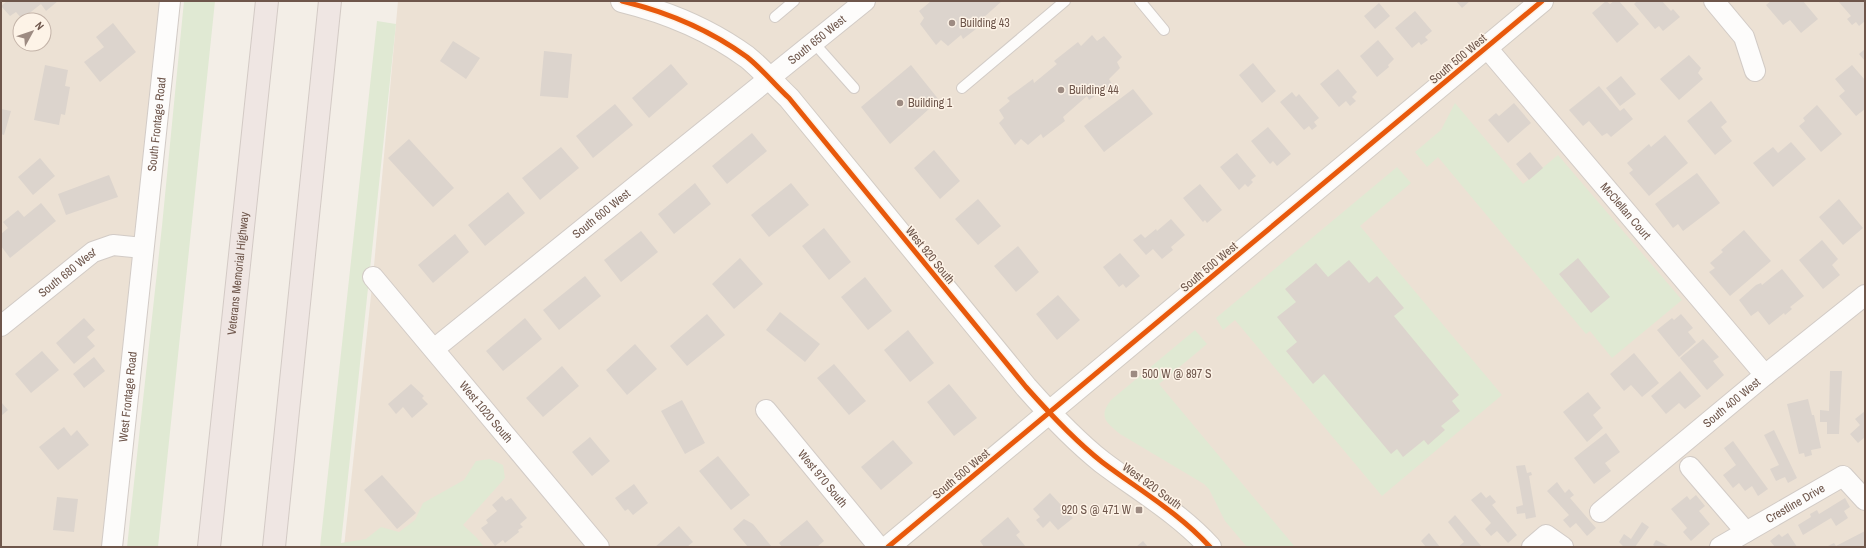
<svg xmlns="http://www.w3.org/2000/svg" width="1866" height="548" viewBox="0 0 1866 548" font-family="'Archivo Narrow',sans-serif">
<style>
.residential{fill:#ece1d4;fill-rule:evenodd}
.green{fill:#e0e9d3}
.building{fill:#dcd4cd}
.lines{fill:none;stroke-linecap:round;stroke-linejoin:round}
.lane-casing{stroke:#d2cbc6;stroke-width:12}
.street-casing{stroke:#d2cbc6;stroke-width:22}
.secondary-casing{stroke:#d2cbc4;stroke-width:24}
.highway-casing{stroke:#d3cac5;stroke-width:24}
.lane{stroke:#fdfcfb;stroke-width:10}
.street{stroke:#fdfcfb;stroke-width:20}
.secondary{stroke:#fdfcfb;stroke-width:22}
.highway{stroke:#efe6e3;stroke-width:22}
.cycleway-casing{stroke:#fdf3e7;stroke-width:8}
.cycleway{stroke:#e8590c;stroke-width:5}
.poi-dot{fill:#9d8b82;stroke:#fdf3e7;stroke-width:1.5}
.labels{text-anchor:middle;stroke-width:3;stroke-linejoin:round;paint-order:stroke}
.poi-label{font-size:12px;fill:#6e564b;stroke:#fdf3e7;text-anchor:start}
.street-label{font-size:12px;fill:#6e564b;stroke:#fdf3e7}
</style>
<rect width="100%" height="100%" fill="#f3eee7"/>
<path class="residential" d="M1,1H171L120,547H1ZM20,20H44V44H20Z
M398,1H1865V547H344L373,277Z"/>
<path class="green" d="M184,1H215L158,547H127L162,226Z
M377,21L396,24L341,543L366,539L381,527L399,532L415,520L423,503L464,480L476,461L490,459L503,465L505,478L463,525L476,537L484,547H320Z
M1455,103L1523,184L1558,155L1682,300L1612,358L1590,331L1586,334L1438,157L1427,167L1415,152L1441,130Z
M1397,167L1411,183L1360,226L1502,395L1382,496L1235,320L1223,330L1216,318Z
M1195,330L1207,344L1159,384L1295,547H1247L1225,521L1209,489L1204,484L1120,434C1106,422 1098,417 1111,400Z"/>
<path class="building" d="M7,1H58L46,11L41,4L22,19L16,12L10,16L1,6Z
M929,1H1002L983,18L985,22L963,39L961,35L948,46L941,40L936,45L920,24L924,18L919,11L930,2Z
M1456,1H1470L1462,8Z
M1606,1L1610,4L1614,1H1619L1639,24L1617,43L1592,13Z
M1637,1H1662L1671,11L1673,9L1680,17L1663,31L1659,26L1655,29L1634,4Z
M1771,1H1803L1818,19L1801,33L1790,20L1783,25L1766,5Z
M1838,1H1865V21L1859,26L1856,22L1852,25L1847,19L1851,16Z
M1379,3L1390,16L1375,29L1364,16Z
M1415,11L1432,31L1425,37L1428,40L1421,45L1419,42L1412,48L1395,28Z
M113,23L136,52L100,82L84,62L104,47L96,37Z
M1092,35L1097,41L1104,36L1122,57L1117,62L1120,68L1109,79L1112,84L1089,100L1087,96L1063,117L1065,121L1043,138L1041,134L1028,145L1021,139L1015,145L999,123L1004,118L999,110L1010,101L1007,98L1033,79L1034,83L1057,64L1054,61L1078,42L1081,46Z
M1378,40L1394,59L1388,65L1389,67L1377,77L1360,56Z
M453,41L480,58L466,79L440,61Z
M1865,49V61L1859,54Z
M544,51L572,54L568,98L540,96Z
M1689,55L1701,68L1698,73L1703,79L1679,100L1660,79Z
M1253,63L1276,91L1262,103L1239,75Z
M671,64L688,84L649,118L632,98Z
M45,65L68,70L65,86L70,87L65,115L61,114L59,125L34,120Z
M911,65L939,100L890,144L861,107Z
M1852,65L1865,80V109L1856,116L1839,96L1845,91L1835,79Z
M1338,69L1357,92L1352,97L1356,101L1350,106L1346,101L1339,107L1320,84Z
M1621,76L1636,94L1620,106L1606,88Z
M1599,86L1620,111L1624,108L1633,119L1611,137L1607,133L1602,136L1589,121L1583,126L1569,110Z
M1133,89L1153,114L1104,152L1084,126Z
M1292,92L1296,97L1299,94L1319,118L1314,122L1317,126L1312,130L1309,126L1304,130L1280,102Z
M1711,101L1727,122L1721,127L1732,141L1715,155L1687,121Z
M1514,103L1531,123L1508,143L1488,120L1496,113L1499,116Z
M615,104L633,125L593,158L576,136Z
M1817,105L1842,134L1821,152L1799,126L1805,121L1803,118Z
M1,109L11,111L4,135L1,134Z
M1268,127L1291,154L1277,166L1273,161L1270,164L1251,141Z
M752,133L767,151L727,184L712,166Z
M1665,135L1688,163L1649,196L1629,173L1633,170L1627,163L1649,144L1651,147Z
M409,139L454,188L433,207L388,158Z
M1791,142L1806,159L1773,187L1753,163L1773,147L1778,153Z
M561,147L579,168L540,200L522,178Z
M934,150L960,181L940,199L914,168Z
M1530,152L1543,168L1529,180L1516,164Z
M1237,153L1256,176L1251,180L1253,182L1248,187L1245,184L1239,190L1220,167Z
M40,158L55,176L33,195L18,177Z
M1697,173L1720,203L1683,231L1678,224L1673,228L1655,204Z
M109,175L118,197L66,215L58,194Z
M695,183L711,204L674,234L658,214Z
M791,183L809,205L769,237L751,215Z
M1200,184L1222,210L1207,223L1205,220L1203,222L1183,198Z
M508,192L525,213L485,246L468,225Z
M978,199L1001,226L978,245L955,219Z
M1839,199L1863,228L1843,245L1819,217Z
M41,203L56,221L10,258L1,246V234L8,228L3,222L18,210L24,217Z
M1171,219L1185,235L1171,247L1173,250L1162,259L1153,249L1146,255L1133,240L1141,234L1145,238L1156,229L1157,231Z
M824,228L851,262L829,280L802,246Z
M1744,230L1771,261L1730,296L1709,272L1715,268L1710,263L1723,252L1721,250Z
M641,231L658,252L621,282L604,260Z
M455,234L469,252L433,283L418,265Z
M1822,240L1838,259L1832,265L1840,275L1823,289L1799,260Z
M1018,246L1039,272L1016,292L994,266Z
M1120,253L1140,276L1126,288L1123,284L1119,287L1103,267Z
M740,258L763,284L734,309L712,284Z
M1578,258L1610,297L1591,313L1559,274Z
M1349,260L1369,283L1377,276L1404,308L1394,316L1459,395L1452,401L1460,411L1441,426L1445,430L1428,445L1424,440L1403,457L1397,449L1391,454L1324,374L1313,384L1286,351L1297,342L1277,317L1296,302L1285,289L1316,263L1328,277Z
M1782,269L1804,296L1790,307L1792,309L1785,315L1784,313L1769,325L1758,311L1751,316L1739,300L1756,285L1761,283L1762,285Z
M585,276L601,296L559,330L543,310Z
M865,277L892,311L868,330L841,297Z
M1058,295L1080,320L1057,340L1036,314Z
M780,312L820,344L805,362L766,330Z
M707,314L725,335L687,366L670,346Z
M1681,314L1693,328L1688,332L1696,342L1679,357L1657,330L1672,318L1674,320Z
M84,318L95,330L87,337L95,346L74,364L56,343Z
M525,318L542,339L503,371L486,351Z
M908,330L934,363L910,382L884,350Z
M1703,339L1719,357L1713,361L1724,375L1707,390L1680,358Z
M635,344L657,369L627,395L606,370Z
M42,351L59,370L31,393L15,374Z
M1634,353L1659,383L1642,397L1631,385L1624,391L1610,374Z
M94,357L105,371L84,388L73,374Z
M834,364L866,401L849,415L817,378Z
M562,366L579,386L543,417L526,398Z
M1680,371L1701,396L1685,409L1679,403L1666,414L1651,396Z
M1830,371H1842L1839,434H1827V422H1820V410L1829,411Z
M411,384L424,396L422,398L428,404L412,418L403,407L396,414L388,404Z
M949,384L977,418L954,436L927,402Z
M1588,392L1601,408L1593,415L1603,428L1587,442L1563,412Z
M1808,399L1812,415H1814L1821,448L1811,450L1812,455L1805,457L1804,453L1799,454L1787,404Z
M682,400L705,443L685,454L661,411Z
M1,402L8,410L1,416Z
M1865,411V437L1858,443L1850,434L1860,425L1855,419Z
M64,427L71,436L77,430L89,445L58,470L39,447Z
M1774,430L1797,478L1788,483L1785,477L1776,481L1770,469L1779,465L1764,435Z
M1606,433L1620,452L1605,463L1611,471L1594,484L1574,458Z
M590,437L610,461L592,476L572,452Z
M893,440L913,463L881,490L861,467Z
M1733,441L1768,489L1758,496L1752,486L1745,491L1739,483L1733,488L1723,475L1736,465L1724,448Z
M718,456L750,495L731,510L699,471Z
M1525,465L1527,473L1531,472L1532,475L1529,476L1536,517L1526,519L1525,513L1517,514L1516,507L1523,505L1516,466Z
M382,475L416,513L397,529L364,490Z
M1557,482L1565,493L1569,489L1574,495L1570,498L1596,528L1587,536L1576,523L1570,528L1563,520L1569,515L1547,491Z
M634,484L648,503L633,515L628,509L625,511L615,498Z
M1481,492L1486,498L1490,495L1496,502L1492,505L1517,535L1508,543L1497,531L1491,536L1485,529L1491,523L1471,500Z
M1050,493L1073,518L1058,530L1050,521L1043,528L1036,520L1040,517L1033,509Z
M1696,495L1705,506L1699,511L1710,524L1691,541L1683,532L1687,528L1671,509L1687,496L1690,500Z
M502,496L506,501L511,498L527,518L520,524L523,527L518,530L519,532L505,543L503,540L495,546L481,528L488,523L486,520L497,511L492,505Z
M57,497L78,499L74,532L53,530Z
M1845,498L1850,507L1844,511L1848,518L1836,526L1831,518L1803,535L1798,525L1811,517L1810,514L1817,510L1819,514Z
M1455,515L1482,547H1458L1464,542L1448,522Z
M1008,517L1020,532L1016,535L1026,547H984L980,541Z
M744,519L753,524L772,547H748L733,529Z
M807,520L824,541L817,547H782L779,543Z
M1642,522L1649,527L1635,547H1624L1619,542L1624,534L1631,539Z
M679,526L693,542L687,547H655Z
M1865,531V547H1826L1834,543L1836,546Z
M1429,533L1440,547H1426L1421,541Z
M1788,533L1797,547H1775L1770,541L1779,534L1782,537Z
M1656,540L1670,547H1656L1653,545Z
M1143,541L1148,547H1136Z"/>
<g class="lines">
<defs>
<path id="lane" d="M1140,1L1164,30
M775,17L794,1
M814,43L854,88
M962,88L1065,1"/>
<g id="street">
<path d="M1714,1L1744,37L1755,71"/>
<path id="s1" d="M1487,48L1765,375"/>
<path id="s2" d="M373,277L599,547"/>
<path id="s3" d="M1,326L93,252L113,245L143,248"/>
<path id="s4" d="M434,349L865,1"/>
<path id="s5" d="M766,410L879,547"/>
<path d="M1690,467L1746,532"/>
<path id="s6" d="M1600,512L1765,375L1865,295"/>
<path id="s7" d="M112,547L170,1"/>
<path d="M1532,547L1546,535L1563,547"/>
<path id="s8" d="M1720,547L1843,476L1865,500"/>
</g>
<path id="secondary" d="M622,1C667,12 710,30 747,57C762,69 775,85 789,98L1026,387C1050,414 1074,440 1102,462C1139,490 1179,513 1210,547
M888,547L1542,1"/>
<g id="highway">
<path id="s9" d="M209,547L267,1"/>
<path d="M274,547L330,1"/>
</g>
</defs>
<use href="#lane" class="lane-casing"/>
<use href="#street" class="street-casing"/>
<use href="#secondary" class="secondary-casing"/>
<use href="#highway" class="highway-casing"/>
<use href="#lane" class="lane"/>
<use href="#street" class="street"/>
<use href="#secondary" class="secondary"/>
<use href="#highway" class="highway"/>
<defs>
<path id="cycleway" d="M622,1C667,12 710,30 747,57C762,69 775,85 789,98L1026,387C1050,414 1074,440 1102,462C1139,490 1179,513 1210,547
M888,547L1542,1"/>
</defs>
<use href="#cycleway" class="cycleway-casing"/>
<use href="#cycleway" class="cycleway"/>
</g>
<g class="poi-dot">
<circle cx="952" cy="23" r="4"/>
<circle cx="1061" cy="90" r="4"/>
<circle cx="900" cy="103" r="4"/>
<rect x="1130" y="370" width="8" height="8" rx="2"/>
<rect x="1135" y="506" width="8" height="8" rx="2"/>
</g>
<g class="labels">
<g class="poi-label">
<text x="960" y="27">Building 43</text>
<text x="1069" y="94">Building 44</text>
<text x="908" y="107">Building 1</text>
<text x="1142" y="378">500 W @ 897 S</text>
<text x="1131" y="514" text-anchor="end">920 S @ 471 W</text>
</g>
<g class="street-label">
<text dy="4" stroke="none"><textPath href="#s4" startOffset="492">South 650 West</textPath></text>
<text transform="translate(1458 59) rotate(-40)" y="4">South 500 West</text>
<text dy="4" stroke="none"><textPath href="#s7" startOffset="425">South Frontage Road</textPath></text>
<text dy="4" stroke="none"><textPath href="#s1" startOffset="214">McClellan Court</textPath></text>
<text dy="4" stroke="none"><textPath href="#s4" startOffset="215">South 600 West</textPath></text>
<text transform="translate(930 255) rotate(51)" y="4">West 920 South</text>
<text transform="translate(1209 267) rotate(-40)" y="4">South 500 West</text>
<text dy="4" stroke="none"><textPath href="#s3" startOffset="85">South 680 West</textPath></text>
<text dy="4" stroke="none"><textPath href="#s9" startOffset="275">Veterans Memorial Highway</textPath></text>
<text dy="4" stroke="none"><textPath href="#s7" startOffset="151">West Frontage Road</textPath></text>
<text dy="4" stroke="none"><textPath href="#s6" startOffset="171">South 400 West</textPath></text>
<text dy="4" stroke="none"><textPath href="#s2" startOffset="176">West 1020 South</textPath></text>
<text transform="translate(961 474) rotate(-40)" y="4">South 500 West</text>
<text dy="4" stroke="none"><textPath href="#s5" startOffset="89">West 970 South</textPath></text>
<text transform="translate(1152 486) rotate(36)" y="4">West 920 South</text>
<text dy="4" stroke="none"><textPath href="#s8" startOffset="87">Crestline Drive</textPath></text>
</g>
</g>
<rect width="1866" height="548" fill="none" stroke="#6e564b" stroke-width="4"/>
<g transform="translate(32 32) rotate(50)"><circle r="19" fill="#fdf3e7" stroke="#c4b4a9"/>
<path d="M0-3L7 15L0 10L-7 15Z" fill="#9d8b82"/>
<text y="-6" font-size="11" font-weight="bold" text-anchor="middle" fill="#6e564b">N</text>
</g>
</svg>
